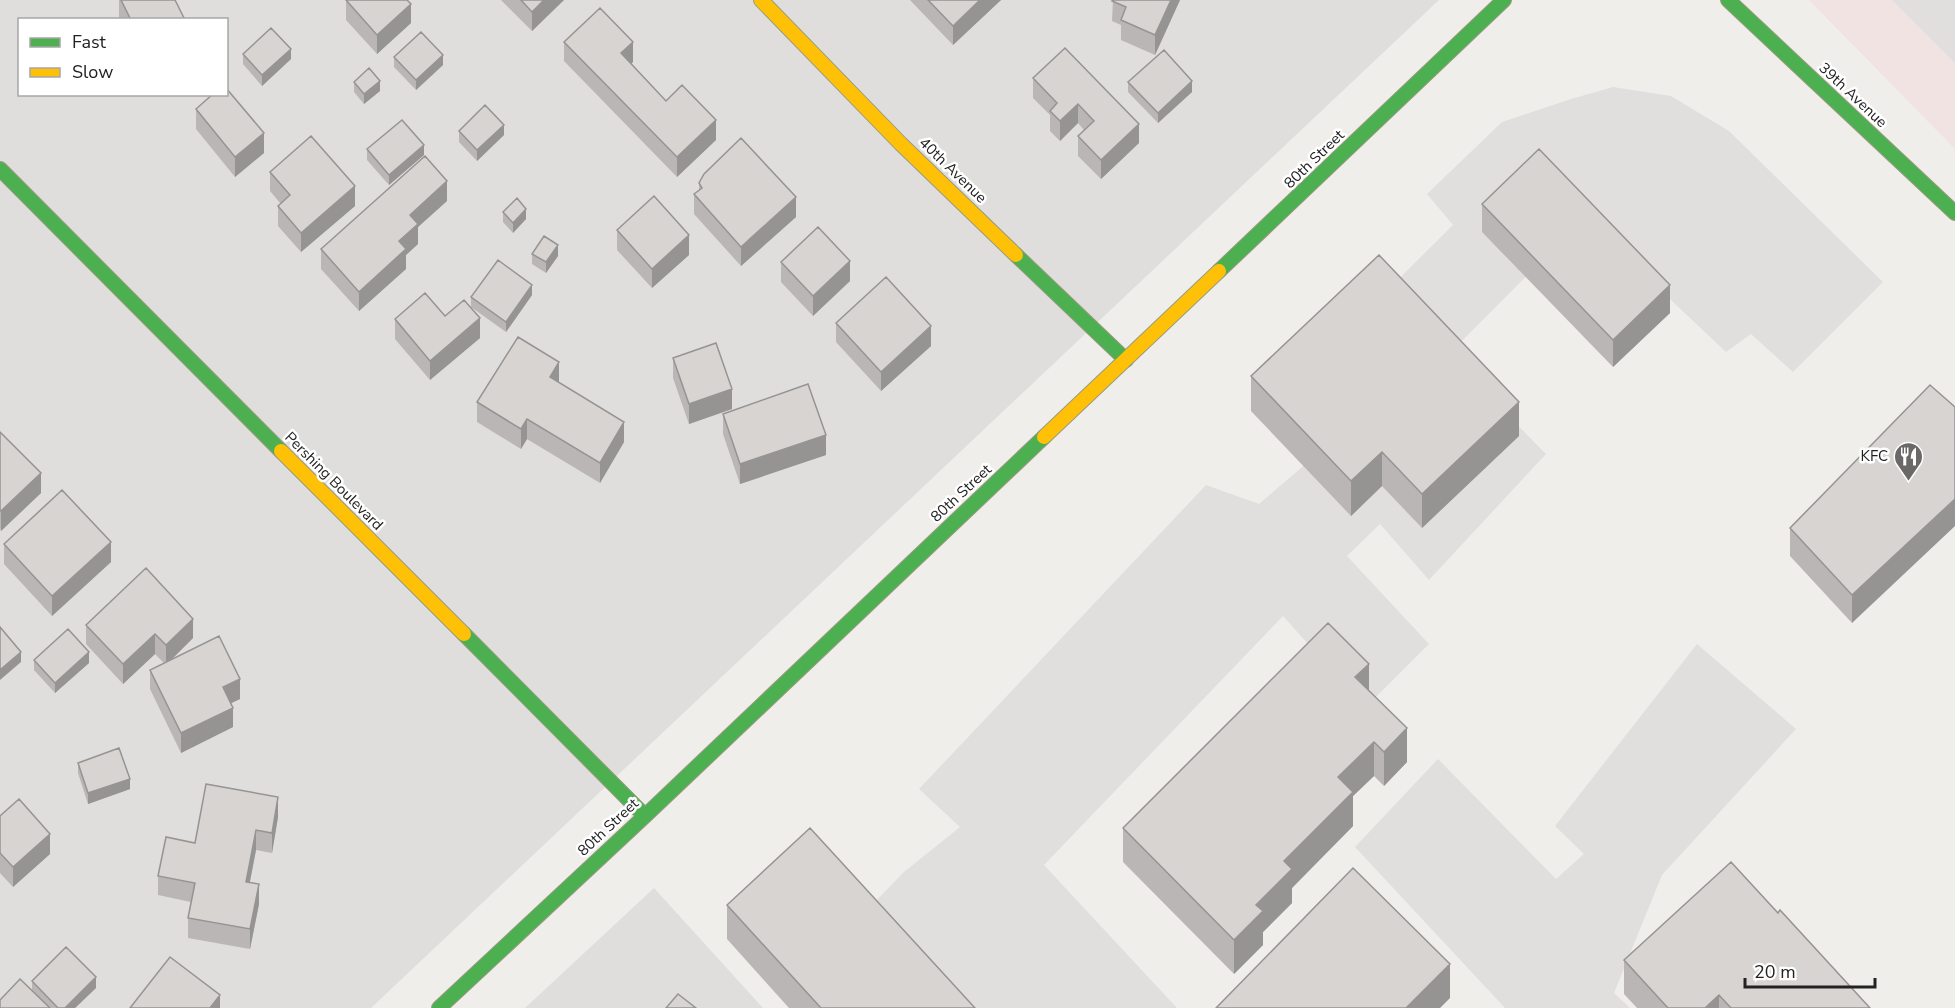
<svg xmlns="http://www.w3.org/2000/svg" width="1955" height="1008" viewBox="0 0 1955 1008" font-family="'Nunito Sans',sans-serif">
<style>
.residential{fill:#dfdedc;fill-rule:evenodd}
.commercial{fill:#f1e3e1}
.parking{fill:#e0dfde}
.lines{fill:none;stroke-linecap:round;stroke-linejoin:round}
.fast-casing{stroke:#999a82;stroke-width:16}
.slow-casing{stroke:#999a82;stroke-width:16}
.fast{stroke:#4caf50;stroke-width:14}
.slow{stroke:#ffc107;stroke-width:14}
.wall{fill:#b9b6b5}
.shaded-wall{fill:#969493}
.building{fill:#d7d4d2;stroke:#969493;stroke-width:1.5}
.labels{text-anchor:middle;stroke-width:5;stroke-linejoin:round;paint-order:stroke}
.street-label{font-size:15px;fill:#222;stroke:#fff}
.poi-label{font-size:15px;fill:#222;stroke:#fff;text-anchor:end}
</style>
<rect width="100%" height="100%" fill="#f0eeeb"/>
<path class="residential" d="M0,0H1439L371,1008H0ZM20,20H226V94H20Z
M654,888L763,1008H525Z"/>
<path class="commercial" d="M1809,0H1955V149Z"/>
<path class="parking" d="M1892,0H1955V63Z
M1613,87L1671,96L1729,131L1883,282L1793,372L1751,334L1726,352L1584,218L1448,355L1546,454L1429,580L1380,524L1347,556L1429,644L1365,708L1283,616L1044,865L1177,1008H965L868,909L904,872L960,827L919,789L1206,485L1259,504L1308,462L1264,413L1453,225L1427,194L1502,122L1571,99Z
M1697,644L1796,729L1662,875L1614,993L1630,1008H1505L1355,847L1438,759L1556,879L1584,854L1555,826Z"/>
<g class="lines">
<defs>
<path id="fast" d="M1728,0L1955,213
M0,169L281,451
M1016,255L1126,360
M1219,271L1504,0
M464,634L645,816
M439,1008L645,816L1044,437"/>
<path id="slow" d="M761,0L901,144L1016,255
M1044,437L1219,271
M281,451L464,634"/>
</defs>
<use href="#fast" class="fast-casing"/>
<use href="#slow" class="slow-casing"/>
<use href="#fast" class="fast"/>
<use href="#slow" class="slow"/>
</g>
<path class="wall" d="M119,0H175L185,20H121L119,17Z
M346,0L411,23L377,54L346,20Z
M501,0H564L532,31Z
M910,0H1001L953,45Z
M1113,0H1180L1155,55L1121,40V25L1112,21Z
M564,42L633,62L631,64L666,101L716,140L677,177L564,61Z
M1065,48L1139,143L1101,179L1078,156V136L1084,130L1078,123L1060,141L1050,131V115L1033,98V78Z
M243,54L291,59L262,86L243,64Z
M394,57L443,65L416,90L394,67Z
M354,82L380,91L364,104L354,92Z
M1128,82L1192,92L1158,123L1128,92Z
M196,109L264,153L235,177L196,129Z
M459,131L504,135L477,161L459,142Z
M367,149L424,155L389,185L367,160Z
M270,172L355,206L301,252L278,226V206L281,204L270,191Z
M699,183L796,217L741,266L694,214V194L699,190Z
M447,201L418,227V244L406,255V269L359,311L321,269V249Z
M1482,204L1670,313L1613,367L1482,232Z
M503,212L526,219L513,233L503,222Z
M617,230L689,255L652,288L617,250Z
M532,254L558,256L546,273L532,264Z
M781,262L850,281L813,316L781,282Z
M532,295L506,332L471,307V297Z
M445,316L480,338L430,380L395,339V319Z
M836,323L931,346L881,391L836,342Z
M673,358L732,409L689,424L673,378Z
M1251,376L1519,436L1422,528L1382,486L1351,516L1251,411Z
M559,381V382L624,442L600,483L527,439L521,449L477,422V402Z
M1930,385L1852,623L1790,556V528Z
M723,414L826,455L740,484L723,434Z
M0,432L41,493L1,531L0,529Z
M4,544L111,562L52,616L4,564Z
M86,625L193,638L172,659L240,699L231,703L233,727L181,753L150,689V670L164,663L155,654L123,684L86,644Z
M34,660L89,663L55,693L34,670Z
M1369,690L1407,762L1384,786L1374,776L1353,796V826L1292,888V903L1263,932V945L1234,974L1123,862V828Z
M78,763L130,789L88,804L78,773Z
M0,816L50,854L13,887L0,873Z
M278,817L272,853L256,850L250,882L259,904L250,949L188,938V918L191,902L158,895V876L195,843Z
M727,905L975,1008H789L727,939Z
M1778,913L1870,1008H1637L1624,994V960Z
M32,981L96,988L75,1008H0L32,990Z"/>
<path class="shaded-wall" d="M544,0H564L532,31V12Z
M980,0H1001L953,45V26Z
M1171,0H1180L1155,55V35Z
M411,4V23L377,54V35Z
M633,42V62L621,73V53Z
M291,49V59L262,86V75Z
M443,55V65L416,90V80Z
M380,81V91L364,104V94Z
M1192,81V92L1158,123V113Z
M1078,104V123L1060,141V121Z
M716,120V140L677,177V157Z
M1139,124V143L1101,179V160Z
M504,125V135L477,161V150Z
M264,133V153L235,177V157Z
M424,145V155L389,185V175Z
M447,181V201L418,227V244L406,255V269L359,311V292L399,241L410,215Z
M355,186V206L301,252V233Z
M796,197V217L741,266V247Z
M526,209V219L513,233V223Z
M689,235V255L652,288V269Z
M558,245V256L546,273V262Z
M850,261V281L813,316V296Z
M532,285V295L506,332V322Z
M1670,285V313L1613,367V340Z
M480,318V338L430,380V361Z
M931,326V346L881,391V372Z
M559,362V381L550,396V377Z
M732,389V409L689,424V404Z
M1519,402V436L1422,528V494Z
M527,419V439L521,449V429Z
M624,422V442L600,483V463Z
M826,435V455L740,484V464Z
M1382,452V486L1351,516V481Z
M41,473V493L1,531V511Z
M1955,499V526L1852,623V595Z
M111,542V562L52,616V596Z
M193,619V638L166,665V645Z
M155,634V654L123,684V664Z
M21,652V662L0,680V670Z
M89,652V663L55,693V683Z
M1369,664V698L1355,677Z
M240,679V699L223,707V687Z
M233,708V727L181,753V733Z
M1407,728V762L1384,786V752Z
M1374,742V776L1353,796V826L1292,888V903L1263,932V945L1234,974V940L1338,777Z
M130,779V789L88,804V793Z
M278,797V817L272,853V833Z
M256,830V850L246,901V882Z
M50,834V854L13,887V867Z
M259,884V904L250,949V929Z
M1450,964V998L1440,1008H1406Z
M96,977V988L75,1008H65Z
M220,995V1008H210Z
M1719,995V1008H1705Z"/>
<path class="building" d="M121,0H175L185,20H131Z
M346,0H407L411,4L377,35Z
M521,0H544L532,12Z
M928,0H980L953,26Z
M1113,0H1171L1155,35L1121,20L1126,7L1112,1Z
M600,8L633,42L621,53L666,101L682,85L716,120L677,157L564,42Z
M271,28L291,49L262,75L243,54Z
M421,32L443,55L416,80L394,57Z
M1065,48L1139,124L1101,160L1078,136L1094,121L1078,104L1060,121L1050,111L1057,103L1033,78Z
M1164,50L1192,81L1158,113L1128,82Z
M369,68L380,81L364,94L354,82Z
M226,88L264,133L235,157L196,109L213,94H226Z
M485,105L504,125L477,150L459,131Z
M402,120L424,145L389,175L367,149Z
M311,136L355,186L301,233L278,206L290,195L270,172Z
M741,138L796,197L741,247L694,194L702,188L699,183L704,174Z
M1539,149L1670,285L1613,340L1482,204Z
M425,156L447,181L410,215L418,224L399,241L406,249L359,292L321,249Z
M654,196L689,235L652,269L617,230Z
M517,198L526,209L513,223L503,212Z
M818,227L850,261L813,296L781,262Z
M544,236L558,245L546,262L532,254Z
M1379,255L1519,402L1422,494L1382,452L1351,481L1251,376Z
M498,260L532,285L506,322L471,297Z
M886,277L931,326L881,372L836,323Z
M425,293L445,316L464,300L480,318L430,361L395,319Z
M518,337L559,362L550,377L624,422L600,463L527,419L521,429L477,402Z
M716,343L732,389L689,404L673,358Z
M808,384L826,435L740,464L723,414Z
M1930,385L1955,407V499L1852,595L1790,528Z
M0,432L41,473L1,511L0,510Z
M62,490L111,542L52,596L4,544Z
M146,568L193,619L166,645L155,634L123,664L86,625Z
M1328,623L1369,664L1355,677L1407,728L1384,752L1374,742L1338,777L1353,792L1284,861L1292,869L1256,905L1263,911L1234,940L1123,828Z
M0,627L21,652L0,670Z
M68,629L89,652L55,683L34,660Z
M219,636L240,679L223,687L233,708L181,733L150,670Z
M119,748L130,779L88,793L78,763Z
M206,784L278,797L272,833L256,830L246,882L259,884L250,929L188,918L195,883L158,876L166,837L195,843Z
M19,799L50,834L13,867L0,853V816Z
M810,828L975,1008H821L727,905Z
M1731,862L1778,913L1780,910L1870,1008H1731L1719,995L1705,1008H1668L1624,960Z
M1353,868L1450,964L1406,1008H1216Z
M66,947L96,977L65,1008H58L32,981Z
M170,957L220,995L210,1008H130Z
M20,979L50,1008H0V1000Z
M678,994L696,1008H666Z"/>
<defs>
<symbol id="restaurant-pin" viewBox="-11 -11 22 30"><path d="M0 17L-7.5 6A9.5 9.5 0 1 1 7.5 6Z" fill="#6a6968" stroke="#fff"/><path d="M-5-6h1v4h1v-4h1v4h1v-4h1v5L-1.5 .5V6h-2V.5L-5-1ZM5-6V6H3V1.5H1.5Q1.5-4 5-6Z" fill="#fff"/></symbol>
</defs>
<g fill-rule="evenodd">
<use href="#restaurant-pin" x="1892" y="440" width="33" height="45"/>
</g>
<g class="labels">
<g class="street-label">
<text transform="translate(1853 95) rotate(43)" y="5">39th Avenue</text>
<text transform="translate(1314 159) rotate(-44)" y="5">80th Street</text>
<text transform="translate(953 170) rotate(44)" y="5">40th Avenue</text>
<text transform="translate(334 481) rotate(45)" y="5">Pershing Boulevard</text>
<text transform="translate(961 493) rotate(-43)" y="5">80th Street</text>
<text transform="translate(608 827) rotate(-43)" y="5">80th Street</text>
</g>
<g class="poi-label">
<text x="1888" y="461">KFC</text>
</g>
</g>
<rect x="18" y="18" width="210" height="78" fill="#ffffff" stroke="#a7a7a7" stroke-width="1.5"/>
<rect x="30" y="38" width="30" height="9" fill="#4caf50" stroke="#a7a7a7" stroke-width="1.5"/>
<text x="72" y="48" font-size="18" fill="#222222">Fast</text>
<rect x="30" y="68" width="30" height="9" fill="#ffc107" stroke="#a7a7a7" stroke-width="1.5"/>
<text x="72" y="78" font-size="18" fill="#222222">Slow</text>
<path d="M1745 978v9h130v-9" fill="none" stroke="#222222" stroke-width="3"/>
<text x="1754" y="978" font-size="18" fill="#222222" stroke="#ffffff" stroke-width="4.5" paint-order="stroke">20 m</text>
</svg>
